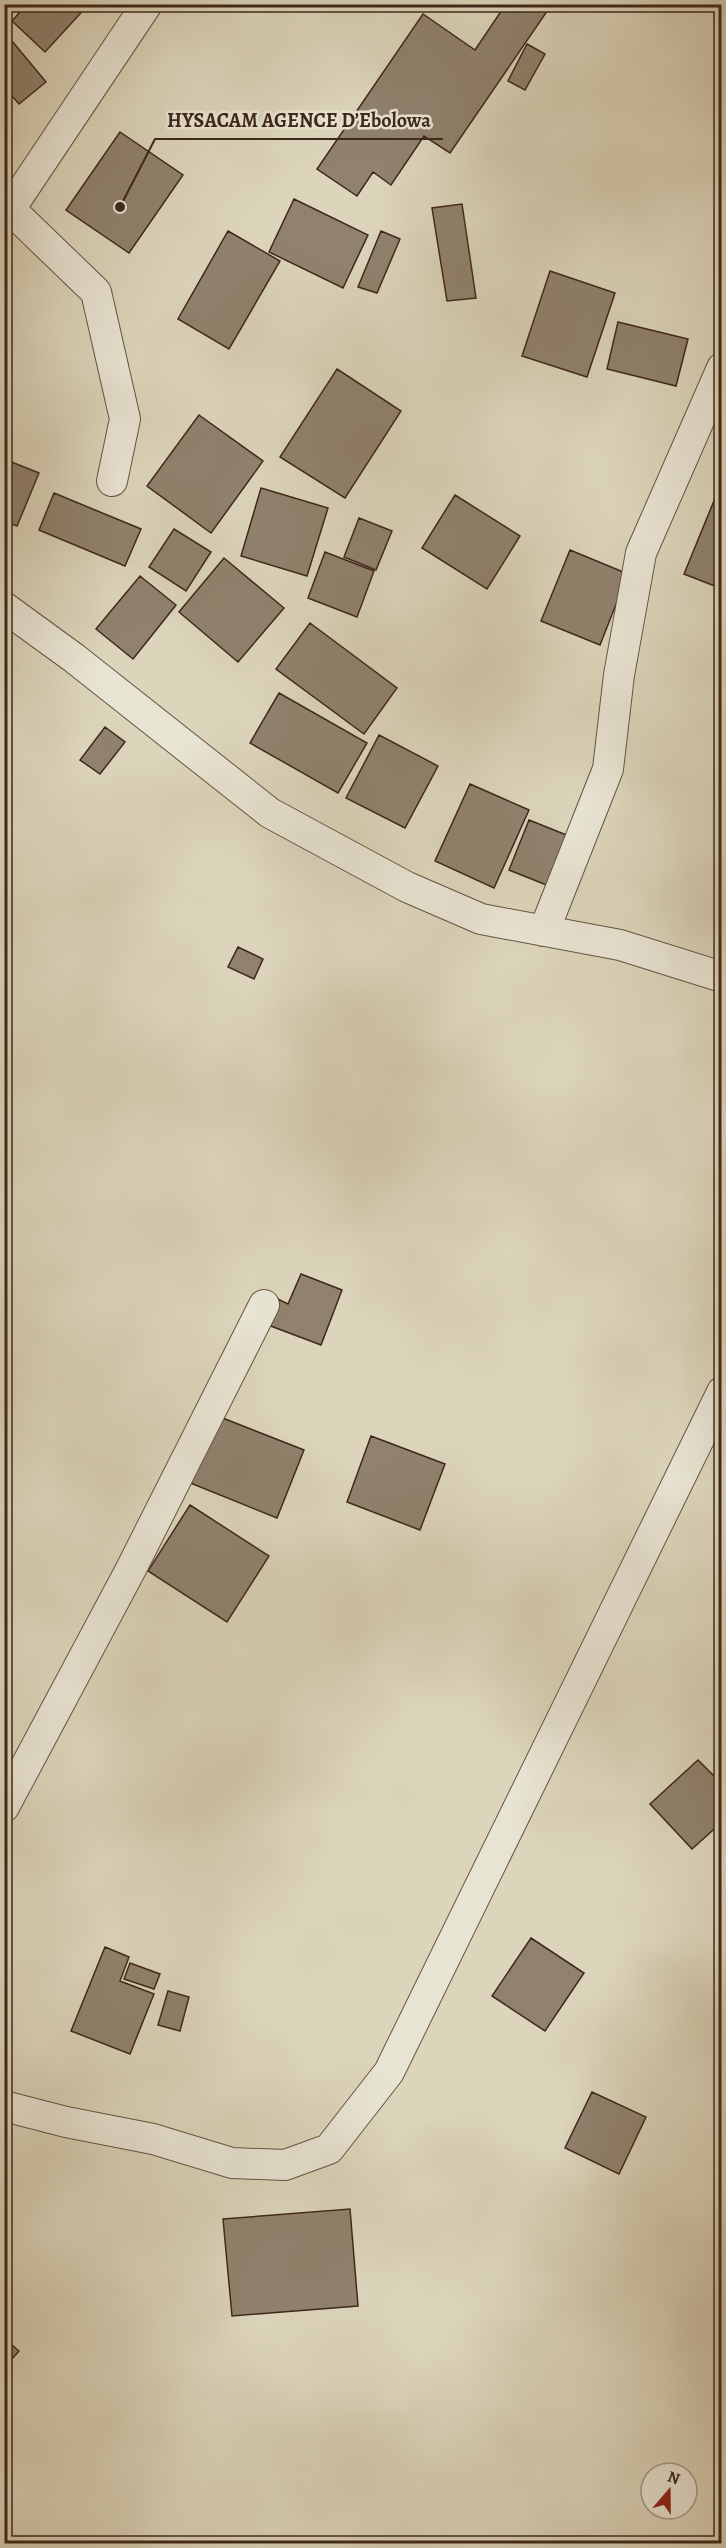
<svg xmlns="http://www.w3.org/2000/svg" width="726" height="2548" viewBox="0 0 726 2548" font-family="Alegreya,serif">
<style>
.building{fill:#90826e;stroke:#3e281b;stroke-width:1.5}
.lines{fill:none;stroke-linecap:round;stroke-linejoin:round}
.street-casing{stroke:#665343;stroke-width:32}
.street{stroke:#e8e4d3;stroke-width:30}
.leader{fill:none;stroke:#3e281b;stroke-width:2}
.callout-dot{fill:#3e281b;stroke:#e8e4d3;stroke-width:2}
.callout-label{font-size:20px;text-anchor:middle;font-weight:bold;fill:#3e281b;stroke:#e8e4d3;stroke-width:5;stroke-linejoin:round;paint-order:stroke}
</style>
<rect width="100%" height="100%" fill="#dcd5bb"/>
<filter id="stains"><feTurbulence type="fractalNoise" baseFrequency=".00333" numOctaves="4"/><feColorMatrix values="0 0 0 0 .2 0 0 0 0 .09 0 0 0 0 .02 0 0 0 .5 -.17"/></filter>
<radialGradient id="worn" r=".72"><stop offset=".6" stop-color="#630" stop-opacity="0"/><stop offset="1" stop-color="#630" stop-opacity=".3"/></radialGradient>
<path class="building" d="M27,4H89L45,52L12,21Z
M506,4H552L450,153L424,136L391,185L373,172L357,196L317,169L423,14L475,50Z
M712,4H722V46Z
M12,41L46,82L19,104L4,87V48Z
M527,44L545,54L525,90L508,81Z
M120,132L183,175L129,253L66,210Z
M294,199L368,235L343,288L269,252Z
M462,204L476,298L447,301L432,208Z
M228,231L280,261L229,349L178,319Z
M381,231L400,239L377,293L358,287Z
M550,271L615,293L587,377L522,356Z
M618,322L688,339L676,386L607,369Z
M337,369L401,411L345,498L280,457Z
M199,415L263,461L211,533L147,486Z
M4,459L39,473L17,526L4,521Z
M261,488L328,508L307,576L241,556Z
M718,491L722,493V589L684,574Z
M54,493L141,529L125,566L39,530Z
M455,495L520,536L487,589L422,548Z
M359,518L392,531L376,570L344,557Z
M174,529L211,552L186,591L149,567Z
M570,550L628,574L600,645L541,621Z
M325,552L374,571L357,617L308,598Z
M224,558L284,608L238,662L179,612Z
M140,576L176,605L133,659L96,629Z
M310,623L397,688L364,734L276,669Z
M279,693L367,743L338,793L250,743Z
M105,727L125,742L100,774L80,760Z
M379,735L438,766L405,828L346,798Z
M470,784L529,810L494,888L435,861Z
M529,820L579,840L559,890L509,870Z
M238,947L263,959L254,979L228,967Z
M301,1274L342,1290L321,1345L268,1325L278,1299L288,1304Z
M215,1415L304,1450L277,1518L188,1482Z
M371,1436L445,1464L420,1530L347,1502Z
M190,1505L269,1556L227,1622L148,1571Z
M698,1760L722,1784V1822L692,1849L650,1804Z
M531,1938L584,1973L545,2031L492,1996Z
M105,1947L129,1957L120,1981L154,1994L130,2054L71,2031Z
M130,1963L160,1974L154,1989L124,1979Z
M168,1991L189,1997L180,2031L158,2025Z
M592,2092L646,2117L619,2174L565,2148Z
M350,2209L358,2306L232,2316L223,2219Z
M4,2338L19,2351L4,2368Z"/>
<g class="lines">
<defs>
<path id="street" d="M10,209L96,292L125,419L112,481
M4,218L147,4
M4,607L74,658L270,813L407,887L481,919L620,945L722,977
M544,931L608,769L619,675L641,553L722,368
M4,1807L131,1569L264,1305
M4,2106L66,2122L153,2139L232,2163L285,2165L329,2149L389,2072L722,1392"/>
</defs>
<use href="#street" class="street-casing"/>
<use href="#street" class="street"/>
</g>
<path class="leader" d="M120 207L155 139H443"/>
<circle class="callout-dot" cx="120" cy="207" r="6"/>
<g class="callout-label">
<text x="299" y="127">HYSACAM AGENCE D’Ebolowa</text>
</g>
<rect width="726" height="2548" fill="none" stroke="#dcd5bb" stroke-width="24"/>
<rect x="6" y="6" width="714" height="2536" fill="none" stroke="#3e281b" stroke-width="3"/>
<rect x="12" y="12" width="702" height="2524" fill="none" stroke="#3e281b" stroke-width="1.5"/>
<g transform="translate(669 2491) rotate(20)"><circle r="28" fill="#e8e4d3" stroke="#a49989" stroke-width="1.5"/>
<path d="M0-4.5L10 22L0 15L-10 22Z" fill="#8f2418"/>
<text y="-9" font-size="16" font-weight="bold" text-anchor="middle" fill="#3e281b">N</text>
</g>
<rect width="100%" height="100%" filter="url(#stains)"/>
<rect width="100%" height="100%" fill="url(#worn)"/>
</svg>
